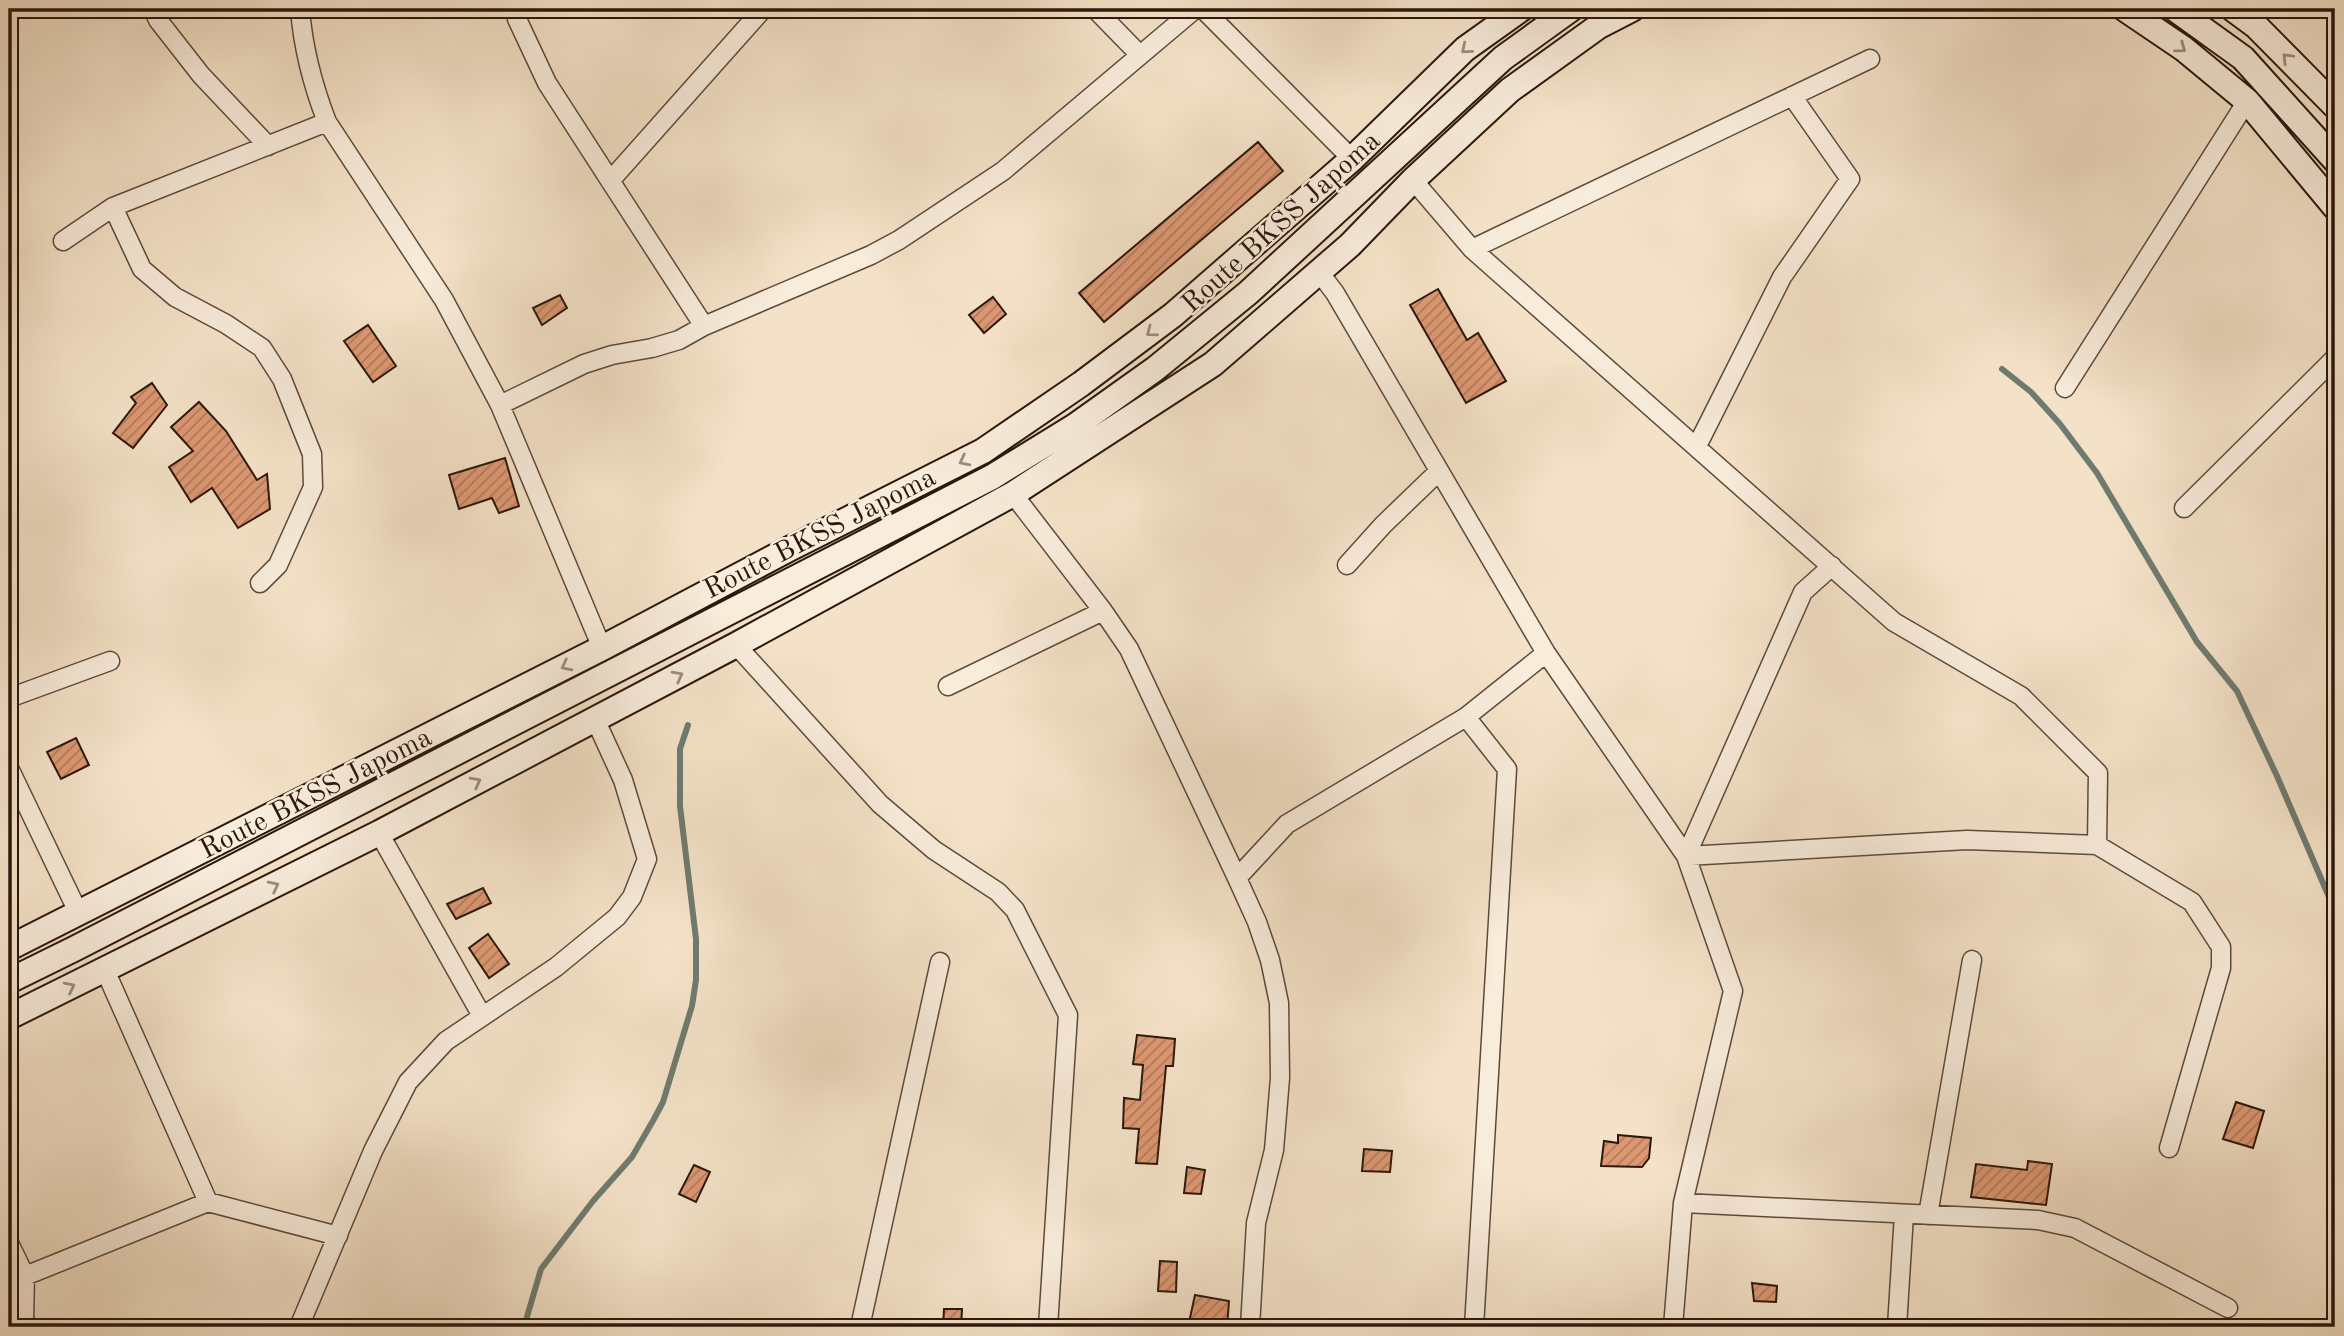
<svg xmlns="http://www.w3.org/2000/svg" width="2344" height="1336" viewBox="0 0 2344 1336" font-family="'Old Standard TT',serif">
<style>
.lines{fill:none;stroke-linecap:round;stroke-linejoin:round}
.stream{stroke:#6f7b70;stroke-width:6}
.building{fill:url(#building-hatch);stroke:#2b170c;stroke-width:2}
.minor-casing{stroke:#5d4a3b;stroke-width:21}
.secondary-casing{stroke:#2b170c;stroke-width:28}
.minor{stroke:#f8ecdb;stroke-width:18}
.secondary{stroke:#f8ecdb;stroke-width:24}
.oneway{stroke:#9c8c7e}
.labels{text-anchor:middle;stroke-width:5;stroke-linejoin:round;paint-order:stroke}
.street-label{font-size:28px;fill:#2b170c;stroke:#f8ecdb}
</style>
<defs>
<pattern id="building-hatch" width="6" height="6" patternUnits="userSpaceOnUse" patternTransform="scale(1.75)"><rect width="6" height="6" fill="#dd9872"/><path d="M-1 1l2-2M0 6l6-6M5 7l2-2" fill="none" stroke="#b37b5c"/></pattern>
</defs>
<rect width="100%" height="100%" fill="#f4e2c8"/>
<filter id="stains"><feTurbulence type="fractalNoise" baseFrequency=".00286" numOctaves="4"/><feColorMatrix values="0 0 0 0 .2 0 0 0 0 .09 0 0 0 0 .02 0 0 0 .5 -.17"/></filter>
<radialGradient id="worn" r=".72"><stop offset=".6" stop-color="#630" stop-opacity="0"/><stop offset="1" stop-color="#630" stop-opacity=".3"/></radialGradient>
<g class="lines">
<path class="stream" d="M2002,369L2031,392L2060,424L2097,473L2197,642L2237,691L2277,776L2335,911
M524,1327L541,1269L593,1201L632,1157L654,1119L663,1102L692,1006L696,980V939L680,806V749L688,725"/>
</g>
<path class="building" d="M1258,142L1283,171L1104,322L1079,293Z
M1438,289L1467,340L1478,333L1506,381L1466,403L1410,305Z
M560,295L567,308L542,325L533,308Z
M993,297L1006,314L984,333L969,315Z
M368,325L396,366L373,382L344,341Z
M152,383L167,405L133,448L113,433L136,403L131,397Z
M199,402L226,431L257,480L267,474L270,509L238,528L212,488L191,502L169,467L193,451L171,427Z
M505,458L519,506L499,513L492,498L459,509L449,475Z
M76,738L89,765L61,779L47,752Z
M483,888L491,903L456,919L447,904Z
M488,934L509,964L489,978L469,948Z
M1137,1035L1175,1039L1173,1066H1166L1157,1164L1136,1163L1139,1129L1123,1128L1124,1098L1140,1100L1143,1065L1133,1064Z
M2236,1102L2264,1111L2253,1148L2223,1139Z
M1618,1135L1651,1138L1649,1158L1642,1167L1601,1166L1604,1141L1618,1143Z
M1364,1149L1392,1151L1390,1172L1362,1171Z
M2028,1161L2052,1164L2046,1205L1971,1197L1976,1164L2027,1170Z
M694,1165L710,1172L696,1202L679,1194Z
M1187,1167L1205,1170L1201,1194L1184,1193Z
M1160,1261L1177,1262L1176,1292L1158,1291Z
M1752,1283L1777,1286L1776,1302L1754,1301Z
M1195,1295L1229,1301L1227,1327H1188Z
M944,1309H962L961,1327H943Z"/>
<g class="lines">
<defs>
<path id="minor" d="M153,9L158,20L201,75L268,146
M300,9C303,48 313,86 327,122L444,300L500,405L602,648
M515,9L517,19L547,83L704,326
M1095,9L1139,54
M1203,9L1352,159
M1413,180L1472,249L1894,622L2021,696L2098,773L2097,845
M610,181L763,9
M113,207L142,269L175,297L226,324L262,348L282,379L312,454L313,487L278,565L260,583
M63,241L113,207L327,122
M1472,249L1870,59
M1319,272L1335,293L1546,653L1686,856L1733,991L1683,1203L1673,1327
M2065,388L2247,101
M500,405L584,364L612,355L652,348L679,340L704,326L871,255L899,240L1003,171L1195,9
M1697,446L1782,277L1850,179L1792,96
M1013,494L1103,611L1129,649L1237,878L1257,922L1270,960L1279,1003L1280,1078L1274,1150L1256,1223L1250,1327
M2184,508L2335,358
M1347,565L1383,525L1439,471
M1832,566L1803,592L1686,856L1967,840L2097,845L2192,902L2221,947V968L2169,1148
M736,645L880,804L934,850L998,892L1015,910L1068,1015L1048,1327
M948,686L1103,611
M9,698L110,661
M1466,717L1507,769L1474,1327
M9,768L79,914
M379,833L482,1016
M1237,878L1287,824L1466,717L1546,653
M105,970L208,1202
M1683,1203L2038,1220L2075,1228L2228,1308
M1928,1215L1972,960
M9,1243L25,1276L24,1320L29,1327
M25,1276L208,1202L338,1236
M299,1327L373,1151L408,1082L446,1041L556,967L617,917L632,897L647,859L623,780L595,719
M860,1327L940,962
M1897,1327L1904,1214"/>
<path id="secondary" d="M2125,9L2184,49L2247,101L2335,207
M2175,9L2243,58L2335,160
M2233,9L2256,26L2335,106
M9,948L602,648L789,549L983,451L1081,384L1173,315L1352,159L1465,49L1521,9
M9,981L74,949L992,477L1075,426L1155,369L1248,293L1503,58L1571,9
M9,1017L379,833L736,645L1013,494L1213,364L1350,245L1413,180L1510,90L1599,26L1632,9"/>
</defs>
<use href="#minor" class="minor-casing"/>
<use href="#secondary" class="secondary-casing"/>
<use href="#minor" class="minor"/>
<use href="#secondary" class="secondary"/>
</g>
<defs><path id="oneway-chevron" d="M-2-3.5L2.5 0L-2 3.5" fill="none" stroke-width="1.6" stroke-linecap="round" stroke-linejoin="round" transform="scale(1.75)"/></defs>
<g class="oneway">
<use href="#oneway-chevron" transform="translate(2181 48) rotate(36)"/>
<use href="#oneway-chevron" transform="translate(1466 49) rotate(140)"/>
<use href="#oneway-chevron" transform="translate(2287 58) rotate(-135)"/>
<use href="#oneway-chevron" transform="translate(1151 332) rotate(143)"/>
<use href="#oneway-chevron" transform="translate(964 461) rotate(153)"/>
<use href="#oneway-chevron" transform="translate(566 666) rotate(153)"/>
<use href="#oneway-chevron" transform="translate(678 676) rotate(-28)"/>
<use href="#oneway-chevron" transform="translate(476 782) rotate(-28)"/>
<use href="#oneway-chevron" transform="translate(274 886) rotate(-27)"/>
<use href="#oneway-chevron" transform="translate(70 987) rotate(-26)"/>
</g>
<g class="labels">
<g class="street-label">
<text transform="translate(1280 221) rotate(-42)" y="10">Route BKSS Japoma</text>
<text transform="translate(819 532) rotate(-27)" y="10">Route BKSS Japoma</text>
<text transform="translate(315 792) rotate(-27)" y="10">Route BKSS Japoma</text>
</g>
</g>
<rect width="2344" height="1336" fill="none" stroke="#f4e2c8" stroke-width="35"/>
<rect x="10" y="10" width="2323" height="1315" fill="none" stroke="#2b170c" stroke-width="3.5"/>
<rect x="18" y="18" width="2309" height="1301" fill="none" stroke="#2b170c" stroke-width="2"/>
<rect width="100%" height="100%" filter="url(#stains)"/>
<rect width="100%" height="100%" fill="url(#worn)"/>
</svg>
